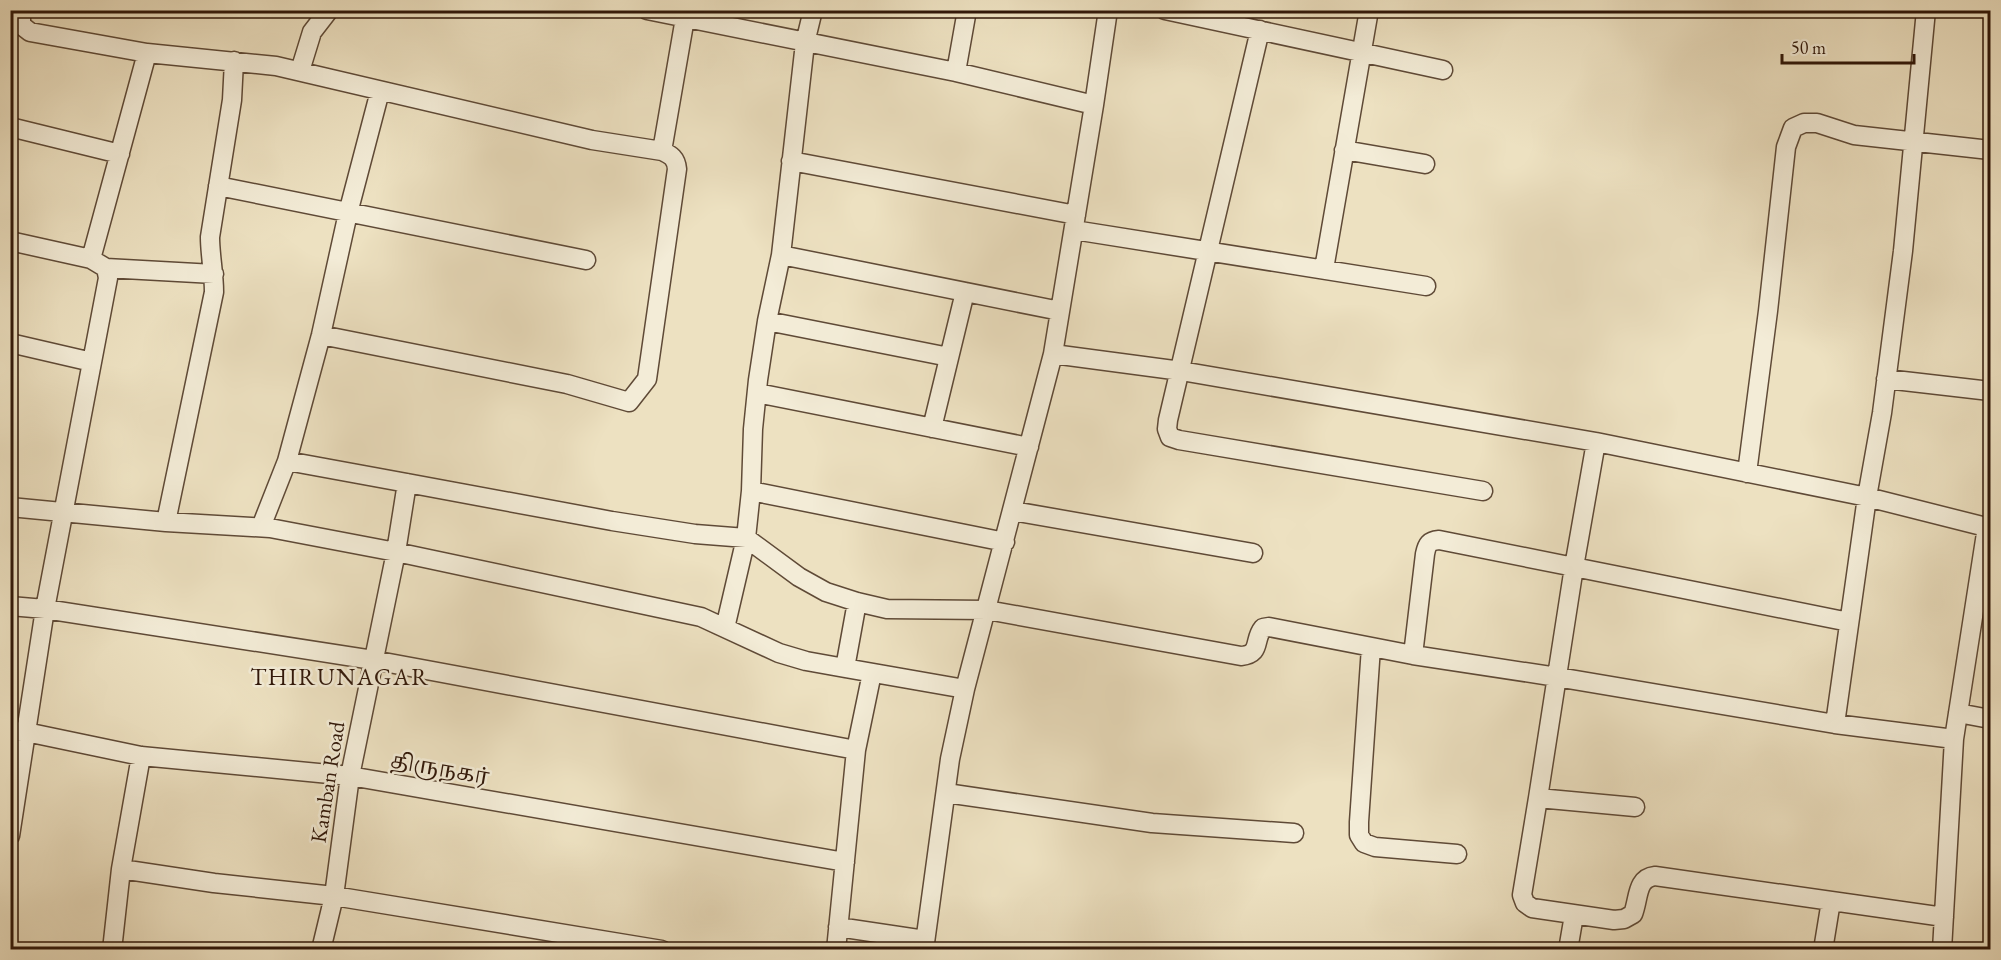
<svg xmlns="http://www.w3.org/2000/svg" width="2001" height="960" viewBox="0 0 2001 960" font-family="'EB Garamond','Noto Serif Tamil',serif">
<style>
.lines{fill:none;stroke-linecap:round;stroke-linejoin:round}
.minor-casing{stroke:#5f4a37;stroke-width:21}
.minor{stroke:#f3ecd7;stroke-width:18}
.labels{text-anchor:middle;stroke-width:5;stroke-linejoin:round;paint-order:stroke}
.street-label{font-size:22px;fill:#301709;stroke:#f3ecd7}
.neighbourhood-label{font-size:24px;letter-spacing:1.5px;fill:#301709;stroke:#f3ecd7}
</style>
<rect width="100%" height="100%" fill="#ede1c1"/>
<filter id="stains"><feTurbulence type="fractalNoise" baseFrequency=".00333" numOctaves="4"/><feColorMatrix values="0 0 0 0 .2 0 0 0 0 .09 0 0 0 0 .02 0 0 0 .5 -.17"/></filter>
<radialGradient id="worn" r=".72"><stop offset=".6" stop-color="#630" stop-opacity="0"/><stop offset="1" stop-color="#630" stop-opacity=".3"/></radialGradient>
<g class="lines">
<defs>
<path id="minor" d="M647,10L956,72L1094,105
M1165,10L1443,70
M1260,30L1168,420L1167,429L1170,437L1179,440L1483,491
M147,53L276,66L592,140L662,151
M300,71L312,32L329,10
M956,72L967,10
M10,127L120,154
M1344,150L1425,164
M791,161L1076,215
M218,186L586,260
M1074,230L1426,286
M10,241L91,259
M781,255L1060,311
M106,268L214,274
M1324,269L1369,10
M767,321L949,357
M321,335L567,384L629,402L647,379L677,169C676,158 671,155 662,151L685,18
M10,343L92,362
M1053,354L1181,371L1596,442L1867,497L1990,528
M1886,379L1990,391
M757,393L1029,447
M932,428L965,292
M287,461L407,483
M1747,473L1768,311L1786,147L1793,128L1804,123H1817L1854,135L1990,150
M751,491L1005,542
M10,507L166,522L270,528L396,552L701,617L779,653L806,661L845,668
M1013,511L1253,553
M166,522L214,292C214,273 210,255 210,237L232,100L234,61
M261,527L287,461L321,335L348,213L380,91
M857,602L845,668L965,689
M10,606L45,609L373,660L856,750
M725,628L746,538L751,491L753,429L758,380L767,321L781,255L805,43L813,10
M1371,647L1359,822V835L1364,843L1375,847L1457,854
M1413,655L1425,554C1427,544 1429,541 1439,540L1574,567L1596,442
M1958,713L1990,719
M1835,724L1867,497L1882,413L1903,251L1926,10
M10,731L26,732L141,756L350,776L845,862
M946,793L1152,823L1294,833
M1538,798L1522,895L1525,903L1532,908L1614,920L1624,919L1633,914C1639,899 1636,878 1655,876L1944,917
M1635,807L1538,798L1574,567L1849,622
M10,836L45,609L108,278L106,268L91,259L147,53L30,32L21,25V10
M121,869L214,883L334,896L662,950
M838,927L925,940
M112,950L121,869L141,756
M321,950L334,896L350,776L396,552L407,483L612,521L695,534L746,538L799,577L826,592L857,602L887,609L987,610L1241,656C1262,654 1253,640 1263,628L1269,627L1413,655L1557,677L1835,724L1954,739
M836,950L856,750L872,673
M924,950L950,759L965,689L1053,354L1094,105L1108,10
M1568,950L1574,915
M1823,950L1831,901
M1942,950L1954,739L1987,527"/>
</defs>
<use href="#minor" class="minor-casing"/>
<use href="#minor" class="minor"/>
</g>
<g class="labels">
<g class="street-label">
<text transform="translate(440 768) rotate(10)" y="8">திருநகர்</text>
<text transform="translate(327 782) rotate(-81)" y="8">Kamban Road</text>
</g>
<g class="neighbourhood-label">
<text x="340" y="685">THIRUNAGAR</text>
</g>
</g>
<rect width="2001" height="960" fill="none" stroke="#ede1c1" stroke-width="36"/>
<rect x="12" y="12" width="1977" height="936" fill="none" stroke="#301709" stroke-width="3"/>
<rect x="18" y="18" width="1965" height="924" fill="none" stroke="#301709" stroke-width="1.5"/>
<path d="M1782 54v9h132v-9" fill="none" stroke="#301709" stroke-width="3"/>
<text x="1791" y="54" font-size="18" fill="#301709" stroke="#f3ecd7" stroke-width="4.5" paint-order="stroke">50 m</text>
<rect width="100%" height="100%" filter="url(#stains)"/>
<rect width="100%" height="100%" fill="url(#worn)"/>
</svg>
